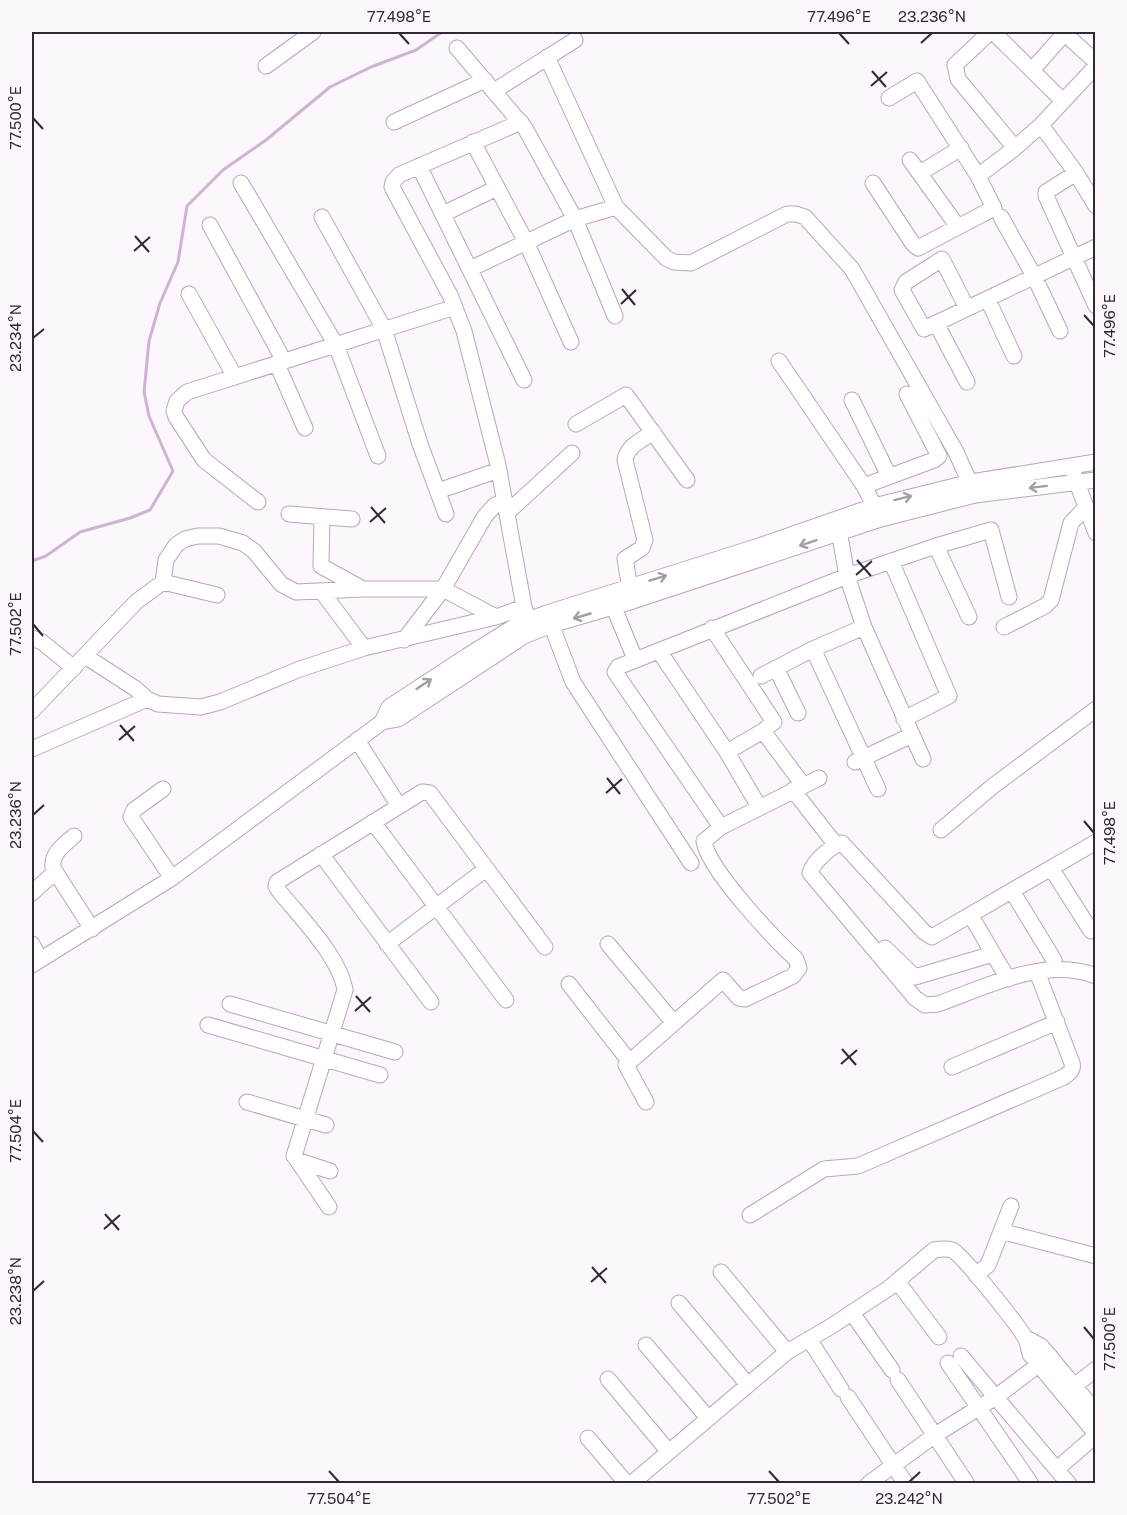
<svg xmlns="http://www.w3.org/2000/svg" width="1127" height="1515" viewBox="0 0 1127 1515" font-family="'Public Sans',sans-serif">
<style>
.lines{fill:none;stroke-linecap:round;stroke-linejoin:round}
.stream{stroke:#cfb3d3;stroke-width:3}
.minor-casing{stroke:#baa4bd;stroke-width:17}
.minor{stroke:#fff;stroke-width:15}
.oneway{stroke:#a29ea3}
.ticks{fill:none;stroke:#302832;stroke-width:2}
.neatline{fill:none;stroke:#302832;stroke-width:2}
.ticks-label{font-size:15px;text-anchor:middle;fill:#302832}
</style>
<rect width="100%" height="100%" fill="#fcf7fc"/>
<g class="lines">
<path class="stream" d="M32,561L46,556L80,532L130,518L150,510L173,471L149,416L144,392L149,341L160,303L178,262L187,206L223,170L266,140L330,87L371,67L416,50L442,32"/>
<defs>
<path id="minor" d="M990,32L955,65L958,79L1015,148
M993,32L1062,100
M1063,32L1096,62
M457,48L525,128L575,219L615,316
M547,57L616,207L666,258L674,262L691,263L787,214H796L805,217L852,269L956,452L973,490
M266,66L313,32
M1032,70L1065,33
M494,91L575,40
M394,122L485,80
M521,122L399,175L393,182L392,187L450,295L464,331L498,465L524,607L532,630
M1041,125L1076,173L1096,206
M473,142L527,244L571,342
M910,160L958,227
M419,166L524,380
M920,173L961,148
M1076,173L1046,192V196L1096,306
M978,176L1015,148L1041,125L1096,66
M241,183L336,345L378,456
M873,183L913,244L918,248L994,208L978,176L917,81L889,98
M443,214L497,188
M322,217L384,329L420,444L446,514
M1001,217L1034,276L1060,331
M210,225L284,361
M470,269L575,219L616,207
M189,294L235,377
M988,300L1014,356
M967,308L942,259L906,282L902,290L924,329L1096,247
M936,323L967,382
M779,361L864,486L878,513
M277,364L305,428
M852,400L889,476
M576,424L626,395L687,480
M1074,475L1096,533
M864,486L934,460L939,456L907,394
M438,491L499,470
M258,502L204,460L176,417L174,411L177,401L187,392L455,307
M508,512L572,453
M289,514L352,519
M322,517L321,566L363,589
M838,525L847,576L864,627L923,759
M936,546L969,617
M891,561L949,696L904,719
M163,582L217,595
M322,592L364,648
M631,594L625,559L642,548L645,540L625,460C627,446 642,440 653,432
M610,598L635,659
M548,616L573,682L691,863
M1004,627L1045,606L1051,600L1071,523L1085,508
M32,638L42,642L74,668
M404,640L443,589L485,516L495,505L506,502
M813,649L878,789
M659,651L727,752L763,731L774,722L712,628
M85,656L136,689L147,699
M776,668L798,713
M761,676L813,649L864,627
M32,711L136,602L163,582L166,560L176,545L185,539L198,536H219L243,543L254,551L281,584L296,592L363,589H443L496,617
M382,722L389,707L467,656L520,623L547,613L756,547L874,506L971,482L1096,462
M763,731L803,785
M357,740L399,806
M32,749L147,699L158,704L201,707L220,702L300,669L364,648L496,617L524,607
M727,752L759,807
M855,762L912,735
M163,789L134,810L131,817L172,878
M793,790L836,845
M373,822L506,1000
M721,827L617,675L615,672L618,667L847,576L936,546L991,530L1009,597
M941,830L993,786L1096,709
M74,836C64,845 51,853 53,868L92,929
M1096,842L932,937L924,932L842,843C832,845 813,862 810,873L915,998L925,1005L938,1004C986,987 1044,956 1096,976
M321,854L431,1002
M1051,868L1091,931
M1012,891L1054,960
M32,893L55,872
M971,916L1008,979
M32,944L40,959
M387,944L486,869
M608,944L674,1023
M885,948L915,977L993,954
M32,965L172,878L382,722L398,719L524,636L551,625L633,601L881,519L975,495L1096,480
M569,984L629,1061
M230,1004L395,1052
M208,1025L380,1075
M952,1067L1057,1022
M247,1102L326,1125
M646,1102L626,1065L723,980L739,998L745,999L793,976L799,968L796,959C774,939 707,868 704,841L721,827L819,778
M297,1160L329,1207
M330,1171L297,1160L294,1156L345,990C339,956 301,918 279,891L276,886L277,882L422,792L430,793L545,947
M750,1215L824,1169L858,1166L1064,1077C1069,1073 1074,1070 1072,1063L1037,972
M1001,1231L1096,1256
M721,1272L787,1352
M976,1275L988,1265L1011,1206
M897,1281L939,1337
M679,1303L748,1385
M852,1313L892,1370
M1026,1338L1041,1346L1096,1412
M809,1339L841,1389
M646,1345L708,1418
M961,1356L1069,1484
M948,1363L1031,1484
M608,1379L669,1452
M898,1380L967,1484
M1068,1391L1096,1369
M848,1397L906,1484
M588,1438L627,1484
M1057,1469L1096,1435
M631,1484L787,1352L830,1327L889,1288L934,1250C940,1249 946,1248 952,1250C962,1254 1017,1324 1024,1336C1028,1341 1028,1348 1030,1354L1096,1434
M868,1484L935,1435L996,1397L1050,1356"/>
</defs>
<use href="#minor" class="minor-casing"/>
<use href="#minor" class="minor"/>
</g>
<defs><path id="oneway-shaft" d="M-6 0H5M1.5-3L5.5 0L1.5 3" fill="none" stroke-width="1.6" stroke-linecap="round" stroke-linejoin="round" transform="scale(1.5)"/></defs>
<g class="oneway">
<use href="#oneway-shaft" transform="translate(1038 487) rotate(173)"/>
<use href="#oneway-shaft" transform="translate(903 498) rotate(-14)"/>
<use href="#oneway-shaft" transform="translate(808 543) rotate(161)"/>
<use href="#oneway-shaft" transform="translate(658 578) rotate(-17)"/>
<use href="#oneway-shaft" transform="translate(582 616) rotate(164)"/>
<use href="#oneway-shaft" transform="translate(424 684) rotate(-34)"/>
</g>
<path class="ticks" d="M399,33L409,44M839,33L849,44M921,43L932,33M872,71L886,87M871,86L887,72M33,118L43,129M135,236L149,252M134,251L150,237M622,289L635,305M621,304L636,290M1084,315L1094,326M33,338L44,329M371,507L385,523M370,522L386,508M857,560L871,576M856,575L872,561M33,624L43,636M120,725L134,741M119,740L135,726M607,778L620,794M606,793L622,779M33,815L44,805M1084,821L1094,833M356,996L370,1012M355,1011L371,997M842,1049L856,1065M841,1064L857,1050M33,1131L43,1142M105,1214L119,1230M104,1229L120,1215M592,1267L606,1283M591,1282L607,1268M33,1291L44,1281M1084,1327L1094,1339M329,1471L339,1482M769,1471L779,1482M909,1482L920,1472"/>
<rect width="1127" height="1515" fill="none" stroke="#fcf7fc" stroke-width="66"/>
<rect x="33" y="33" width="1061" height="1449" class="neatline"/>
<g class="ticks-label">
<text x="399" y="22">77.498°E</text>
<text x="839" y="22">77.496°E</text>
<text x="932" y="22">23.236°N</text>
<text transform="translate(16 118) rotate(-90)" y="5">77.500°E</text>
<text transform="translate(1110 326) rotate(-90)" y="5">77.496°E</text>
<text transform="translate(16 338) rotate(-90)" y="5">23.234°N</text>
<text transform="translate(16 624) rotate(-90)" y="5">77.502°E</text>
<text transform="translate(16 815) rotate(-90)" y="5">23.236°N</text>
<text transform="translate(1110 833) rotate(-90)" y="5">77.498°E</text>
<text transform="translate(16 1131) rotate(-90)" y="5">77.504°E</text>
<text transform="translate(16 1291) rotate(-90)" y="5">23.238°N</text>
<text transform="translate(1110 1339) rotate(-90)" y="5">77.500°E</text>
<text x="339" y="1504">77.504°E</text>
<text x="779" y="1504">77.502°E</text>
<text x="909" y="1504">23.242°N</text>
</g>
</svg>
